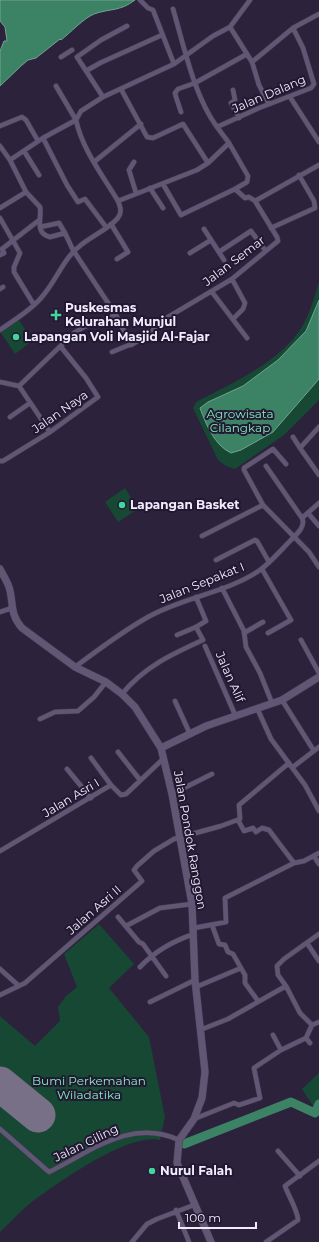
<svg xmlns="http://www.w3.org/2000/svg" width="319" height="1242" viewBox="0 0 319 1242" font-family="Montserrat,sans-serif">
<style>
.green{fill:#164834}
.water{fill:#3c8366;stroke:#72a293}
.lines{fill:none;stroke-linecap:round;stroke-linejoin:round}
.river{stroke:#3c8366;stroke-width:9}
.runway{stroke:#787087;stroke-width:35}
.street-casing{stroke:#453c52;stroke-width:5.5}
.secondary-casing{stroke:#453c52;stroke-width:8}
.street{stroke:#615775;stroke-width:4.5}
.secondary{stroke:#615775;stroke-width:7}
.poi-dot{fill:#45d49f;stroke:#221831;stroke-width:1.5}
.labels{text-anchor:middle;stroke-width:4;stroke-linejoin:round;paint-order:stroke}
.street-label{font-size:12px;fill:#f1ecfd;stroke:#221831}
.poi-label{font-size:12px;font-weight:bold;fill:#f1ecfd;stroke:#221831;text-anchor:start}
.park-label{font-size:12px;fill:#83eabd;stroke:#221831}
</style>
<rect width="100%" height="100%" fill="#2c223c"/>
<path class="green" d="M319,282V400L284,435L235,469L226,466L218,460L193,408L196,402C229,385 269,367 294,338C307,323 313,302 319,282Z
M19,320L32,341L15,354L1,333Z
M125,488L138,509L118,522L105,502Z
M99,924L134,964L109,988L149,1037L165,1117L160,1140C129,1132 59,1182 33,1201C21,1210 11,1222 0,1232V1016L35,1046L60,1021L58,1007L66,996L77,987L64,954Z
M319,1073V1115L302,1089Z"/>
<path class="water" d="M0,0H135C119,12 111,8 94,14C84,18 70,33 61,40L60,39L36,58L28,60L21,66L0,86V51L4,41H7L5,27L0,21Z
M319,300V379L273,432L241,450L231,453C214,445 206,424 200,408L208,402L243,386L278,360L306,331Z"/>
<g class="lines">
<path class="river" d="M184,1144L291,1102L315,1113L319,1104"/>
<path class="runway" d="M0,1084L38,1115"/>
<defs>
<path id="street" d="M140,0L148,8L153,10L174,64
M173,9C184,46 194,96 217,127
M230,27L252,62L259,85L269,104
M293,28L319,14
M61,57L72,50
M86,71L100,63L162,35
M121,89L147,137L153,138L183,124L208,163
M233,90L235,100L231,103L239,118
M103,97L77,57L101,40L127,26
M290,97L319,142
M181,112L176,97L175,93L178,89L195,83L247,54
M0,126L22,117L26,120L38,141
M43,138L67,185L78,202L85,199L106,227
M229,143L248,176L247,182L235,189L245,198L249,197L255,201
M0,146L10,160L26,192L40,207C42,218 34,233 50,237L65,233L73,250L116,315L131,345L151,333L158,323L232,279L278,241L277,237L255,201L319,165
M24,151L39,175
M10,160L43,138L76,120L56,86
M94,162L141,124
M134,162L129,170L136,193
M163,184L181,215L235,189
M150,188L163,208
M118,201L197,170L208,163L229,143L217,127L259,108L311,88L314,84L303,48L293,28L252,62
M0,208L26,192
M0,218L20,253L14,267V272L34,305
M111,224L128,252L117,259
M40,227L59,223L65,233
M271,228L315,208L314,201L299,175
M204,229L224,260
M219,252L251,231L265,250
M190,253L211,240
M0,255L4,253L2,249L38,221
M232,279L245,303L243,309L233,319
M0,289L3,287
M212,292L247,338
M0,330C14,320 30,311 41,298C56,282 63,258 81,245C90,237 114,226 119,216C122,211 120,206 118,201C103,176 82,149 76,120L81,111L103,97L174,64L213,36L230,27L250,0
M112,352L129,345
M0,382L19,386
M19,386L74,333L84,327L116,315
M19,386L50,432
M10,417L30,403
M293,437L300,448L319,427
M300,448L319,475
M0,461H3L50,432L98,397L86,378L61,347
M266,466L302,518
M263,505L244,470V468L273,449L286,464
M308,513L319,526
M202,536L263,505L309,552L319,567
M216,560L255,540L257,541L269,562
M262,569L291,620L268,633
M222,588L244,631L246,647L260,673L272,703
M0,612L12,608
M244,633L263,622
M177,635L196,627
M301,640L319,673
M205,646L236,717
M75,667C99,649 123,631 148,617C183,597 227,593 260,570C271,562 281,550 291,540C297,534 306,526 302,518L319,503
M122,694C144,667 172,654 203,640L196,627L206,621L196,597
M282,700L314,751
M175,701L190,734
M257,708L271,739L305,785L319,811
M40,719L55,712L78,711L94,697L106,682
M118,752L140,780
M91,758L111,785
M293,767L319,747
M67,769L91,798
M172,794L212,774
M238,820L244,831L253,828L256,832L262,828L269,830L294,863
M0,851L111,785L121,795L126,794L163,759
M314,856L319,864
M118,917L139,942L143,944L166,976
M212,925L219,944L225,945L228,952L233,954L245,975V983L258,1001
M126,926L160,908L192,904
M194,928L226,922L225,898L294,863L304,861L319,853
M307,943L319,961
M140,967C155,951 173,941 194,934
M0,969L19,986
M286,986L300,1013L312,1025L319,1022
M196,987L241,968
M0,995L25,983L142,881L134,870L137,866L154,851L174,839L221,826L240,819L239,805L289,763
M150,1002L195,980
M200,1030L228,1019L286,986L278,975L277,966L284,959L319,934
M273,1035L281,1050
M306,1038L310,1043
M194,1119L234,1103L239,1105L260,1098L254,1068L281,1050L306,1038L312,1025
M0,1129L49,1172C92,1151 130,1118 179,1140
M278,1151L300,1176
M176,1210L189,1242
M132,1242L147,1224L157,1219L194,1205
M266,1242L298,1220C298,1211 288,1195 285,1186L319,1161"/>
<path id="secondary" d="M0,569C3,575 7,581 9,587C14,603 9,613 22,628L75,667L106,682L122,694L135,707L161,748L172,794L192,904L195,980L205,1072L202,1098L194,1119L179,1140L177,1163L211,1242
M161,748L206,726L282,700L319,677"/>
</defs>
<use href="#street" class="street-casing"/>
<use href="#secondary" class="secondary-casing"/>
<use href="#street" class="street"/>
<use href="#secondary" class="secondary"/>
</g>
<g class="poi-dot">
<path d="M54 309h4v4h4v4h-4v4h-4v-4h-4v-4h4z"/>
<circle cx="16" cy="337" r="4"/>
<circle cx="122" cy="505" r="4"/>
<circle cx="152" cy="1171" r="4"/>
</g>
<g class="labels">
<g class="street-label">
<text transform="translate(269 94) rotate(-23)" y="4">Jalan Dalang</text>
<text transform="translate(234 261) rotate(-37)" y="4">Jalan Semar</text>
<text transform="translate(60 412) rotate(-35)" y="4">Jalan Naya</text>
<text transform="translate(202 583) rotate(-22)" y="4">Jalan Sepakat I</text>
<text transform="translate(230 677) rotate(66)" y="4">Jalan Alif</text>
<text transform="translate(71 798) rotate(-31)" y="4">Jalan Asri I</text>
<text transform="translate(190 840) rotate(80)" y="4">Jalan Pondok Ranggon</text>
<text transform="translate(94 910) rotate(-41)" y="4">Jalan Asri II</text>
<text transform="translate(86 1143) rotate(-26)" y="4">Jalan Giling</text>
</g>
<g class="poi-label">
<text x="65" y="312">Puskesmas<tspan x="65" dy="14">Kelurahan Munjul</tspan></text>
<text x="24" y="341">Lapangan Voli Masjid Al-Fajar</text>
<text x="130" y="509">Lapangan Basket</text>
<text x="160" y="1175">Nurul Falah</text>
</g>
<g class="park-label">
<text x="240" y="418">Agrowisata<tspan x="240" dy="14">Cilangkap</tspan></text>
<text x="89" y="1085">Bumi Perkemahan<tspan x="89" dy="14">Wiladatika</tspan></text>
</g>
</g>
<path d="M179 1222v6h77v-6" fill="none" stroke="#f1ecfd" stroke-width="2"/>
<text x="185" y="1222" font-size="12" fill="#f1ecfd" stroke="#221831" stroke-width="3" paint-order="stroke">100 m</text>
</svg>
